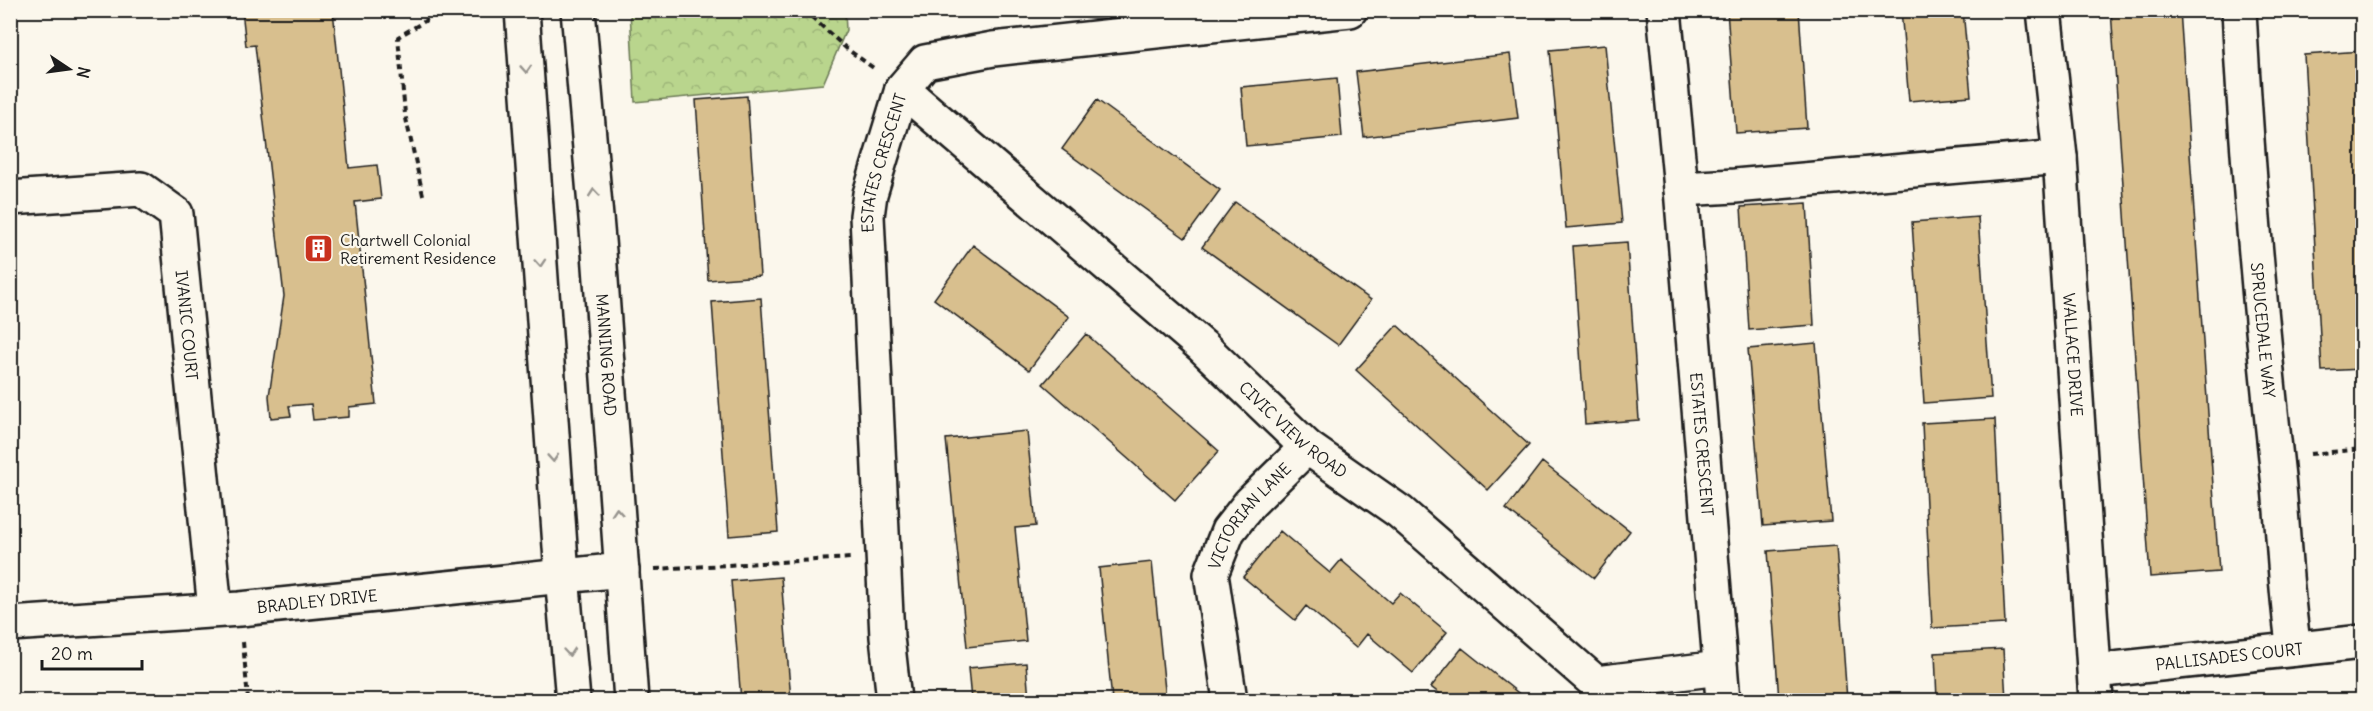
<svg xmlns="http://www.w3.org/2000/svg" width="2373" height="711" viewBox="0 0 2373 711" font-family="Delius,sans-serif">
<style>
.park{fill:url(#park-crowns);stroke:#6a7854;stroke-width:1.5}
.building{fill:#d8bf8e;stroke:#1c1c1c;stroke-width:1.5}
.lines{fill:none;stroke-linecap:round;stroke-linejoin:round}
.street-casing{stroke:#1c1c1c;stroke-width:38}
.secondary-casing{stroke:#1c1c1c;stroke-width:38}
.path{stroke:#1c1c1c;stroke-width:4;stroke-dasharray:6 4.5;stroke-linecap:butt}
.street{stroke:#fbf7ec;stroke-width:33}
.secondary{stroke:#fbf7ec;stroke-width:33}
.oneway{stroke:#97948e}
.labels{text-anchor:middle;stroke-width:4.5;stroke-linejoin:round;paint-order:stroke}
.street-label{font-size:16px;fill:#1c1c1c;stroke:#fbf7ec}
.poi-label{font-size:16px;fill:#1c1c1c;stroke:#fbf7ec;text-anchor:start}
</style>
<defs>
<pattern id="park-crowns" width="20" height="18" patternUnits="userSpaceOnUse" patternTransform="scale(1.5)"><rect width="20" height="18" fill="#b9d58d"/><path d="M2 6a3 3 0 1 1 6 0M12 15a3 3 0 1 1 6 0" fill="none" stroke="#9eb679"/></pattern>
</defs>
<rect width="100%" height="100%" fill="#fbf7ec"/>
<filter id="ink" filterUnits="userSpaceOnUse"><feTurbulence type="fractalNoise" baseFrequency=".0167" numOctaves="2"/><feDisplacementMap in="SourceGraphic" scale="12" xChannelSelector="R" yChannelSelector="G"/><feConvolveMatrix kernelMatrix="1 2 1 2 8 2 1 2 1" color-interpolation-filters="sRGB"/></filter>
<g filter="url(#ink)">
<path class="park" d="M630,11H845L846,30L823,84L635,102Z"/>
<path class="building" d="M242,10H333L349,168L377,165L381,199L355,202L376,404L349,407V417L313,420L311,404L289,406L291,416L271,418L269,396L284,296L255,45L246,46Z
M1727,10H1799L1807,128L1736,133Z
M1901,10H1963L1971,96L1909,101Z
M2111,10H2180L2219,572L2150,577Z
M1605,45L1622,223L1566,228L1550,50Z
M2362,51V369L2322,371L2304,55Z
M1510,54L1518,118L1364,137L1356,72Z
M1337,78L1342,137L1246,146L1241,87Z
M747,96L760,276L708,280L696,100Z
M1097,100L1220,190L1185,238L1062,149Z
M1235,202L1371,300L1338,345L1202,247Z
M1807,203L1814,325L1749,330L1741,207Z
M1978,217L1991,398L1924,403L1912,222Z
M1627,242L1639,420L1585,424L1573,246Z
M973,245L1069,317L1029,370L934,299Z
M761,298L778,532L729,536L712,302Z
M1397,325L1529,445L1488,490L1356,370Z
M1086,334L1219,451L1175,500L1043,384Z
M1816,343L1831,521L1763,526L1748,349Z
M1995,419L2005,624L1932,628L1922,423Z
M1027,431L1036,526L1015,528L1026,641L967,647L946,439Z
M1542,462L1630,531L1594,578L1506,509Z
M1280,531L1330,573L1341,560L1391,603L1400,593L1447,632L1413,673L1367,634L1356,648L1306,606L1295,620L1243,577Z
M1836,546L1847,700H1779L1768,551Z
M1152,562L1166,700H1112L1099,568Z
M781,577L791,700H741L731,581Z
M1462,648L1527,700H1448L1431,687Z
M2003,649L2006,700H1937L1935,653Z
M1026,663L1029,700H971L968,668Z
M1345,697L1346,700H1320Z"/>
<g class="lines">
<defs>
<g id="street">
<path id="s1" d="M1664,10L1681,189L1723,700"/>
<path id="s2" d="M2044,10L2060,157L2096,700"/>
<path id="s3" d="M2239,10C2247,166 2261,322 2278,477C2284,534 2285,592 2294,649"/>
<path id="s4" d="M902,89L1202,346L1307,447L1400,512L1596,683L1720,668"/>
<path d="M1681,189L1735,186L2060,157"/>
<path id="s5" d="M10,198L141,189L176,214L215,610"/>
<path id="s6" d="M10,624L240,609L622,570"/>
<path id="s7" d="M2095,671L2362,642"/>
<path id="s8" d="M894,700L887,637L867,216L870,194L902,89L925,62L993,49L1350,10"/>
<path id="s9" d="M1230,700L1211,574L1228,531L1250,503L1307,447"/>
</g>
<g id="secondary">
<path d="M522,10L562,575L573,700"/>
<path id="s10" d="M578,10L599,252L631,700"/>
</g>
</defs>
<use href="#street" class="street-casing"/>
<use href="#secondary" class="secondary-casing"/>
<path class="path" d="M804,10L847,49L875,69
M423,195L405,114L398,37L425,21L429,10
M2310,454L2362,449
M655,569L851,558
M243,642L248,700"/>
<use href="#street" class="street"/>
<use href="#secondary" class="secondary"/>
</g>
<defs><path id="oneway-chevron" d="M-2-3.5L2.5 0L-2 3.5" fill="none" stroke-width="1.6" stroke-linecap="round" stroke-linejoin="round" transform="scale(1.5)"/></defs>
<g class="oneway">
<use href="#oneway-chevron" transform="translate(526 69) rotate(86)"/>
<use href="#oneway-chevron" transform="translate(594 193) rotate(-95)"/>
<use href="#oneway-chevron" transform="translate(540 263) rotate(86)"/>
<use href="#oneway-chevron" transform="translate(553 458) rotate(86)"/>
<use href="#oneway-chevron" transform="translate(617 512) rotate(-94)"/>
<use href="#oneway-chevron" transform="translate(569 652) rotate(85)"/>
</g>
</g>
<defs>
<symbol id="building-square" viewBox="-11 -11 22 22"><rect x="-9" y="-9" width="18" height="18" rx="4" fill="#c8321e" stroke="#fbf7ec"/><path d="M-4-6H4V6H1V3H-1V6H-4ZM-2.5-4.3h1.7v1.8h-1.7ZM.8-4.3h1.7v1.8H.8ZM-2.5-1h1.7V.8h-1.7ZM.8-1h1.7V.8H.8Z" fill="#fff"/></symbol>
</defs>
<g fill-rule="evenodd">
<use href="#building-square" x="302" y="232" width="33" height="33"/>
</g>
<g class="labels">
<g class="street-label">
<text dy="6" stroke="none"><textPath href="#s8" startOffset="540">ESTATES CRESCENT</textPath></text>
<text dy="6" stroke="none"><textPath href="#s5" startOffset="286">IVANIC COURT</textPath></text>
<text dy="6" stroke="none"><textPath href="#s3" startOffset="321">SPRUCEDALE WAY</textPath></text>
<text dy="6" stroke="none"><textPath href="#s10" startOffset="346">MANNING ROAD</textPath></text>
<text dy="6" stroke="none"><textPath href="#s2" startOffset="346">WALLACE DRIVE</textPath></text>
<text dy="6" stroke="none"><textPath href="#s4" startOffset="519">CIVIC VIEW ROAD</textPath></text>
<text dy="6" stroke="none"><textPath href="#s1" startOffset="436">ESTATES CRESCENT</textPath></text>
<text dy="6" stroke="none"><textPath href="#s9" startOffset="198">VICTORIAN LANE</textPath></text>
<text dy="6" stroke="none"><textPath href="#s6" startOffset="308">BRADLEY DRIVE</textPath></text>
<text dy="6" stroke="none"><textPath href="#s7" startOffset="135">PALLISADES COURT</textPath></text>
</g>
<g class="poi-label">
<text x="340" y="246">Chartwell Colonial<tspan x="340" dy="18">Retirement Residence</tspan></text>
</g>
</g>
<rect width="2373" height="711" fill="none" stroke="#fbf7ec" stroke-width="36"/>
<rect x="18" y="18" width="2337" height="675" fill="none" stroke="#1c1c1c" stroke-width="2" filter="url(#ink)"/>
<g transform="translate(69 69) rotate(103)" stroke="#fbf7ec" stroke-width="4.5" paint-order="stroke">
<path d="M0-4.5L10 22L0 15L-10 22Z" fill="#1c1c1c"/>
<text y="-9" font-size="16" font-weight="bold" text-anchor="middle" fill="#1c1c1c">N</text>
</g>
<path d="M42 660v9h100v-9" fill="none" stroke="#1c1c1c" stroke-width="3"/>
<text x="51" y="660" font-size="18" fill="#1c1c1c" stroke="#fbf7ec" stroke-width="4.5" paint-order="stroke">20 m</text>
</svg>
